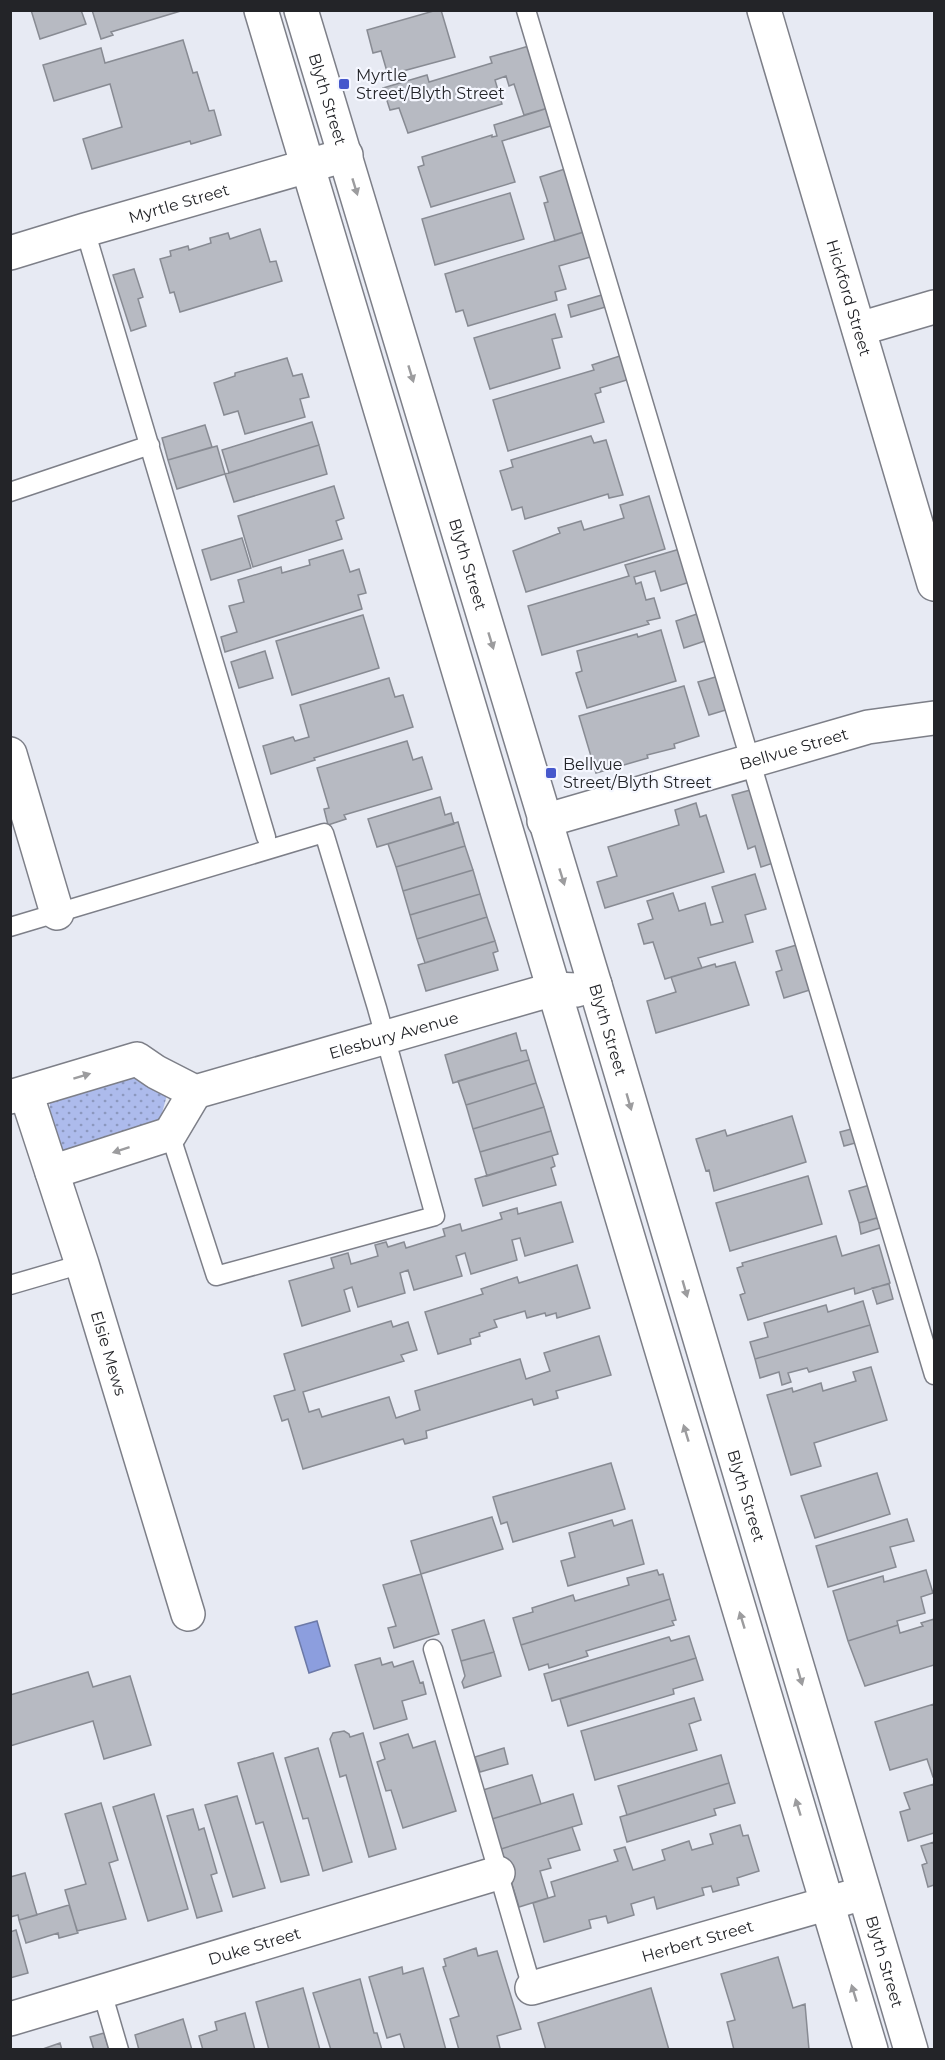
<svg xmlns="http://www.w3.org/2000/svg" width="945" height="2060" viewBox="0 0 945 2060" font-family="Montserrat,sans-serif">
<style>
.green{fill:url(#green-dots)}
.water{fill:#8c9ede;stroke:#6c79a7;stroke-width:1.5}
.building{fill:#b7bac2;stroke:#888b93;stroke-width:1.5}
.lines{fill:none;stroke-linecap:round;stroke-linejoin:round}
.service-casing{stroke:#7d7f88;stroke-width:21}
.minor-casing{stroke:#7d7f88;stroke-width:36}
.tertiary-casing{stroke:#7d7f88;stroke-width:36}
.service{stroke:#fff;stroke-width:18}
.minor{stroke:#fff;stroke-width:33}
.tertiary{stroke:#fff;stroke-width:33}
.oneway{fill:#9c9c9e}
.poi-dot{fill:#4658cc;stroke:#f5f7ff;stroke-width:2}
.labels{text-anchor:middle;stroke-width:4.5;stroke-linejoin:round;paint-order:stroke}
.poi-label{font-size:16px;fill:#232428;stroke:#f5f7ff;text-anchor:start}
.street-label{font-size:16px;fill:#232428;stroke:#f5f7ff}
</style>
<defs>
<pattern id="green-dots" width="8" height="8" patternUnits="userSpaceOnUse" patternTransform="scale(1.5)"><rect width="8" height="8" fill="#adbbec"/><path d="M2 2h.1M6 6h.1" fill="none" stroke="#8c98bf" stroke-width="1.8" stroke-linecap="round"/></pattern>
</defs>
<rect width="100%" height="100%" fill="#e7eaf3"/>
<path class="green" d="M123,1070L167,1095L159,1124L59,1154L48,1124L51,1094Z"/>
<path class="water" d="M317,1621L330,1666L309,1673L295,1627Z"/>
<path class="building" d="M31,10H81L86,24L40,39Z
M92,10H184L111,32L113,35L101,39Z
M437,10H441L455,57L388,75L381,51L373,53L367,30Z
M183,40L193,73L197,72L209,111L214,110L221,135L191,144L190,141L92,169L83,139L122,127L110,84L54,101L43,65L101,48L105,63Z
M529,46L548,108L524,115L514,84L509,86L506,76L495,80L502,104L408,133L399,108L390,110L383,88L427,75L429,82L492,63L490,57Z
M548,108L554,125L502,141L515,182L431,207L418,167L424,165L422,157L492,135V137L497,136L494,125Z
M568,168L587,231L555,241L544,203L548,202L540,177Z
M510,193L524,239L435,265L422,219Z
M260,229L270,262L276,261L282,281L180,312L174,292L170,293L160,259L171,256L170,251L188,246L189,250L211,243L210,238L228,233L230,239Z
M587,231L594,256L559,266L566,289L555,292L557,300L468,326L463,310L456,312L445,274Z
M134,269L143,297L138,299L146,326L131,331L113,275Z
M605,294L609,306L571,317L568,305Z
M555,314L562,337L552,339L560,368L490,389L474,338Z
M623,355L630,379L600,388L601,392L595,394L604,422L508,451L493,400L594,370L592,365Z
M287,358L293,376L302,374L309,397L300,399L305,417L245,434L238,411L224,415L214,383L235,376V373Z
M312,422L319,445L229,473L222,450Z
M205,425L212,447L168,460L162,438Z
M591,436L594,443L606,440L623,495L609,498L608,494L525,519L522,507L512,510L500,471L513,467L511,460Z
M319,445L327,474L234,502L225,474Z
M217,446L225,474L177,489L168,460Z
M334,486L344,518L336,521L342,539L253,567L238,516Z
M649,496L665,549L526,592L513,551L560,533L558,528L581,521L584,530L624,518L620,505Z
M242,538L251,568L211,580L202,550Z
M680,549L690,582L661,591L655,571L634,577L636,584L641,582L646,600L654,598L660,618L647,621L649,624L542,655L528,606L629,576L625,565Z
M343,550L350,572L359,569L366,593L358,595L362,609L225,652L221,637L237,632L229,606L244,602L238,580L281,567L282,573L310,565L309,560Z
M700,613L708,640L684,648L676,621Z
M363,615L379,668L292,695L276,641Z
M661,630L676,681L587,708L576,673L582,671L577,651L637,634L638,637Z
M265,651L273,678L239,688L231,662Z
M719,676L729,709L709,715L698,682Z
M389,678L395,697L403,695L413,727L314,758L315,760L271,774L263,746L293,737L295,741L309,737L300,705Z
M684,686L699,736L674,744L675,748L647,755L648,758L596,773L579,716Z
M407,741L413,760L422,757L432,789L344,815L346,819L328,825L324,809L329,808L317,768Z
M754,789L776,862L761,867L755,846L748,849L732,795Z
M440,797L445,815L451,813L454,824L377,847L368,819Z
M696,803L700,817L706,815L724,872L605,908L597,882L617,876L608,847L679,825L675,810Z
M458,822L465,846L396,867L388,844Z
M465,846L473,870L403,891L396,867Z
M473,870L480,894L410,915L403,891Z
M755,874L766,909L745,915L753,942L698,958L702,968L665,979L653,942L644,944L638,924L653,919L647,901L673,893L679,911L705,903L711,925L723,922L712,887Z
M480,894L487,917L417,939L410,915Z
M487,917L495,941L425,963L417,939Z
M495,941L498,951L493,953L498,970L426,991L418,965Z
M800,944L813,989L784,998L776,972L782,970L776,951Z
M735,962L749,1005L656,1033L647,1001L676,992L671,977L715,964L716,967Z
M516,1033L521,1051L526,1050L529,1060L453,1083L445,1055Z
M529,1060L536,1083L466,1105L458,1081Z
M536,1083L544,1107L473,1129L466,1105Z
M544,1107L551,1131L480,1152L473,1129Z
M792,1116L806,1162L714,1191L709,1170L706,1171L696,1139L725,1130L727,1136Z
M855,1128L859,1142L844,1146L840,1132Z
M551,1131L558,1154L487,1176L480,1152Z
M552,1156L555,1166L551,1168L556,1185L483,1206L475,1179Z
M808,1176L822,1224L730,1251L716,1203Z
M870,1185L880,1217L859,1223L849,1191Z
M561,1202L573,1242L525,1256L520,1238L512,1240L517,1260L471,1274L465,1253L456,1256L462,1276L414,1290L408,1270L400,1273L405,1293L358,1307L352,1287L344,1290L350,1311L302,1326L289,1281L334,1268L331,1258L348,1253L351,1264L378,1256L375,1245L386,1242L388,1247L404,1242L406,1248L445,1236L443,1229L460,1224L462,1231L502,1219L500,1213L517,1208L518,1214Z
M880,1217L883,1227L861,1234L859,1223Z
M836,1236L842,1256L879,1245L890,1283L855,1294L854,1288L748,1320L740,1295L745,1293L737,1268L743,1266L742,1263Z
M577,1265L590,1308L557,1318L556,1313L546,1316L545,1313L527,1318L525,1311L494,1320L497,1327L479,1333L480,1336L470,1339L471,1344L438,1354L425,1312L483,1294L481,1289L517,1277L519,1283Z
M889,1284L893,1299L877,1304L872,1288Z
M863,1301L870,1325L755,1359L750,1342L768,1337L764,1323L826,1305L828,1312Z
M391,1321L393,1327L408,1322L417,1350L401,1355L404,1361L303,1392L309,1412L319,1409L322,1417L389,1397L396,1418L420,1410L415,1391L520,1359L526,1379L550,1371L544,1353L599,1336L611,1375L556,1391L558,1398L534,1405L532,1399L426,1431L427,1438L405,1444L403,1439L303,1469L288,1419L282,1421L274,1396L295,1390L284,1354Z
M870,1325L878,1352L809,1372L807,1368L788,1373L791,1382L782,1385L779,1372L760,1378L755,1359Z
M871,1367L887,1420L814,1443L821,1466L791,1475L767,1395L792,1388L793,1392L821,1383L823,1391L856,1381L853,1372Z
M611,1463L625,1509L513,1542L507,1522L501,1524L493,1497Z
M877,1473L890,1514L815,1538L801,1496Z
M492,1517L503,1549L421,1574L411,1541Z
M907,1519L914,1541L890,1547L896,1567L828,1587L816,1546Z
M612,1520L614,1526L632,1520L644,1564L568,1586L561,1561L575,1557L569,1533Z
M657,1570L659,1575L663,1574L670,1599L521,1645L513,1618L533,1612L532,1608L573,1595L575,1601L629,1585L627,1578Z
M926,1570L933,1593L921,1597L925,1613L897,1621L898,1625L848,1641L833,1591L883,1576L884,1582Z
M421,1574L439,1634L394,1648L388,1628L396,1626L383,1585Z
M670,1599L676,1620L672,1621L674,1625L586,1651L588,1656L549,1668L548,1664L529,1670L521,1645Z
M934,1619V1665L865,1686L848,1641L898,1625L900,1633L923,1626L921,1623Z
M484,1620L494,1652L461,1661L452,1630Z
M689,1636L696,1658L552,1701L544,1674L669,1637L671,1641Z
M494,1652L501,1676L464,1688L462,1682L465,1676L461,1661Z
M380,1658L382,1665L392,1662L394,1667L413,1661L420,1683L423,1682L426,1694L402,1701L407,1719L374,1729L355,1665Z
M696,1658L703,1680L673,1689L674,1694L568,1726L560,1699Z
M88,1672L93,1687L130,1676L151,1745L104,1759L93,1721L10,1746V1695Z
M694,1698L701,1720L689,1724L697,1750L595,1780L581,1731Z
M934,1704V1777H933L927,1759L890,1770L875,1722Z
M344,1731L349,1734L350,1737L363,1733L396,1849L369,1857L346,1775L340,1777L330,1739L333,1733Z
M408,1734L413,1748L435,1741L456,1811L403,1828L391,1790L386,1791L377,1762L385,1759L380,1743Z
M318,1748L352,1862L323,1871L308,1818L303,1819L285,1758Z
M504,1748L508,1764L480,1772L475,1757Z
M273,1753L309,1875L281,1882L263,1822L256,1824L238,1763Z
M721,1755L729,1783L627,1815L618,1786Z
M532,1775L541,1804L492,1819L483,1790Z
M729,1783L735,1803L714,1809L716,1815L627,1842L620,1817Z
M934,1784V1833L908,1841L900,1812L910,1809L904,1793Z
M154,1794L188,1909L148,1921L113,1807Z
M573,1794L582,1824L501,1849L492,1819Z
M237,1796L265,1888L233,1897L205,1805Z
M101,1803L118,1860L109,1863L126,1919L77,1931L65,1890L86,1884L65,1814Z
M193,1809L199,1830L204,1828L217,1873L211,1875L222,1911L197,1918L167,1816Z
M740,1825L743,1836L748,1835L759,1871L737,1878L739,1885L713,1892L711,1886L702,1888L704,1895L657,1909L654,1897L631,1904L634,1915L608,1923L606,1916L589,1920L591,1928L544,1942L533,1903L555,1896L551,1882L618,1861L614,1850L625,1847L633,1870L643,1867L665,1860L662,1850L689,1841L692,1850L713,1844L710,1834Z
M572,1827L580,1850L548,1859L551,1868L540,1871L548,1898L519,1907L501,1849Z
M934,1842V1885L928,1887L922,1865L927,1863L921,1846Z
M25,1873L37,1915L19,1920L18,1915L10,1917V1877Z
M69,1905L78,1933L59,1938L58,1933L26,1943L19,1920Z
M16,1930L28,1973L10,1978V1932Z
M476,1948L478,1956L497,1951L521,2029L497,2036L500,2048L495,2050H459L450,2019L459,2016L443,1967L446,1966L444,1959Z
M778,1957L793,2008L805,2004L809,2050H734L727,2022L735,2020L721,1974Z
M402,1967L403,1974L423,1968L446,2050H405L400,2034L387,2038L369,1977Z
M360,1979L374,2033H377L382,2050H331L313,1993Z
M303,1988L320,2050H269L256,2002Z
M651,1988L669,2050H546L538,2023Z
M245,2013L255,2050H203L199,2036L217,2030L215,2022Z
M183,2019L192,2050H139L135,2035Z
M104,2033L109,2050H94L90,2037Z
M60,2043L62,2050H40Z"/>
<g class="lines">
<defs>
<path id="service" d="M526,10L934,1375
M85,230L266,837
M10,492L150,445
M10,927L324,833L377,1008L435,1216L216,1276L170,1134
M10,1285L82,1264
M433,1649L532,1988
M102,1992L119,2050"/>
<g id="minor">
<path id="s1" d="M764,10L934,584"/>
<path id="s2" d="M10,253L85,230L346,155"/>
<path d="M859,329L934,307"/>
<path d="M10,754L57,913"/>
<path id="s3" d="M544,821L868,727L934,718"/>
<path id="s4" d="M26,1093L82,1264L188,1614"/>
<path id="s5" d="M10,1097L137,1059L156,1072L195,1092L554,989L576,990L595,985"/>
<path d="M52,1172L170,1134L195,1092"/>
<path id="s6" d="M532,1988L864,1893"/>
<path id="s7" d="M10,2019L498,1873"/>
</g>
<g id="tertiary">
<path d="M261,10L871,2050"/>
<path id="s8" d="M301,10L595,985L911,2050"/>
</g>
</defs>
<use href="#service" class="service-casing"/>
<use href="#minor" class="minor-casing"/>
<use href="#tertiary" class="tertiary-casing"/>
<use href="#service" class="service"/>
<use href="#minor" class="minor"/>
<use href="#tertiary" class="tertiary"/>
</g>
<defs><path id="oneway-solid" d="M-6-.8H1V-3.2L6.5 0L1 3.2V.8H-6Z" transform="scale(1.5)"/></defs>
<g class="oneway">
<use href="#oneway-solid" transform="translate(355 187) rotate(73)"/>
<use href="#oneway-solid" transform="translate(411 374) rotate(73)"/>
<use href="#oneway-solid" transform="translate(491 641) rotate(73)"/>
<use href="#oneway-solid" transform="translate(562 877) rotate(73)"/>
<use href="#oneway-solid" transform="translate(82 1076) rotate(-17)"/>
<use href="#oneway-solid" transform="translate(629 1102) rotate(74)"/>
<use href="#oneway-solid" transform="translate(121 1150) rotate(162)"/>
<use href="#oneway-solid" transform="translate(685 1289) rotate(74)"/>
<use href="#oneway-solid" transform="translate(686 1433) rotate(-107)"/>
<use href="#oneway-solid" transform="translate(742 1620) rotate(-107)"/>
<use href="#oneway-solid" transform="translate(800 1677) rotate(74)"/>
<use href="#oneway-solid" transform="translate(798 1807) rotate(-107)"/>
<use href="#oneway-solid" transform="translate(854 1993) rotate(-107)"/>
</g>
<g class="poi-dot">
<rect x="338" y="78" width="12" height="12" rx="3"/>
<rect x="545" y="767" width="12" height="12" rx="3"/>
</g>
<g class="labels">
<g class="poi-label">
<text x="356" y="81">Myrtle<tspan x="356" dy="18">Street/Blyth Street</tspan></text>
<text x="563" y="770">Bellvue<tspan x="563" dy="18">Street/Blyth Street</tspan></text>
</g>
<g class="street-label">
<text dy="6" stroke="none"><textPath href="#s8" startOffset="93">Blyth Street</textPath></text>
<text dy="6" stroke="none"><textPath href="#s2" startOffset="176">Myrtle Street</textPath></text>
<text dy="6" stroke="none"><textPath href="#s1" startOffset="300">Hickford Street</textPath></text>
<text dy="6" stroke="none"><textPath href="#s8" startOffset="579">Blyth Street</textPath></text>
<text dy="6" stroke="none"><textPath href="#s3" startOffset="260">Bellvue Street</textPath></text>
<text dy="6" stroke="none"><textPath href="#s8" startOffset="1065">Blyth Street</textPath></text>
<text dy="6" stroke="none"><textPath href="#s5" startOffset="406">Elesbury Avenue</textPath></text>
<text dy="6" stroke="none"><textPath href="#s4" startOffset="273">Elsie Mews</textPath></text>
<text dy="6" stroke="none"><textPath href="#s8" startOffset="1551">Blyth Street</textPath></text>
<text dy="6" stroke="none"><textPath href="#s6" startOffset="172">Herbert Street</textPath></text>
<text dy="6" stroke="none"><textPath href="#s7" startOffset="255">Duke Street</textPath></text>
<text dy="6" stroke="none"><textPath href="#s8" startOffset="2037">Blyth Street</textPath></text>
</g>
</g>
<rect width="945" height="2060" fill="none" stroke="#232428" stroke-width="24"/>
</svg>
